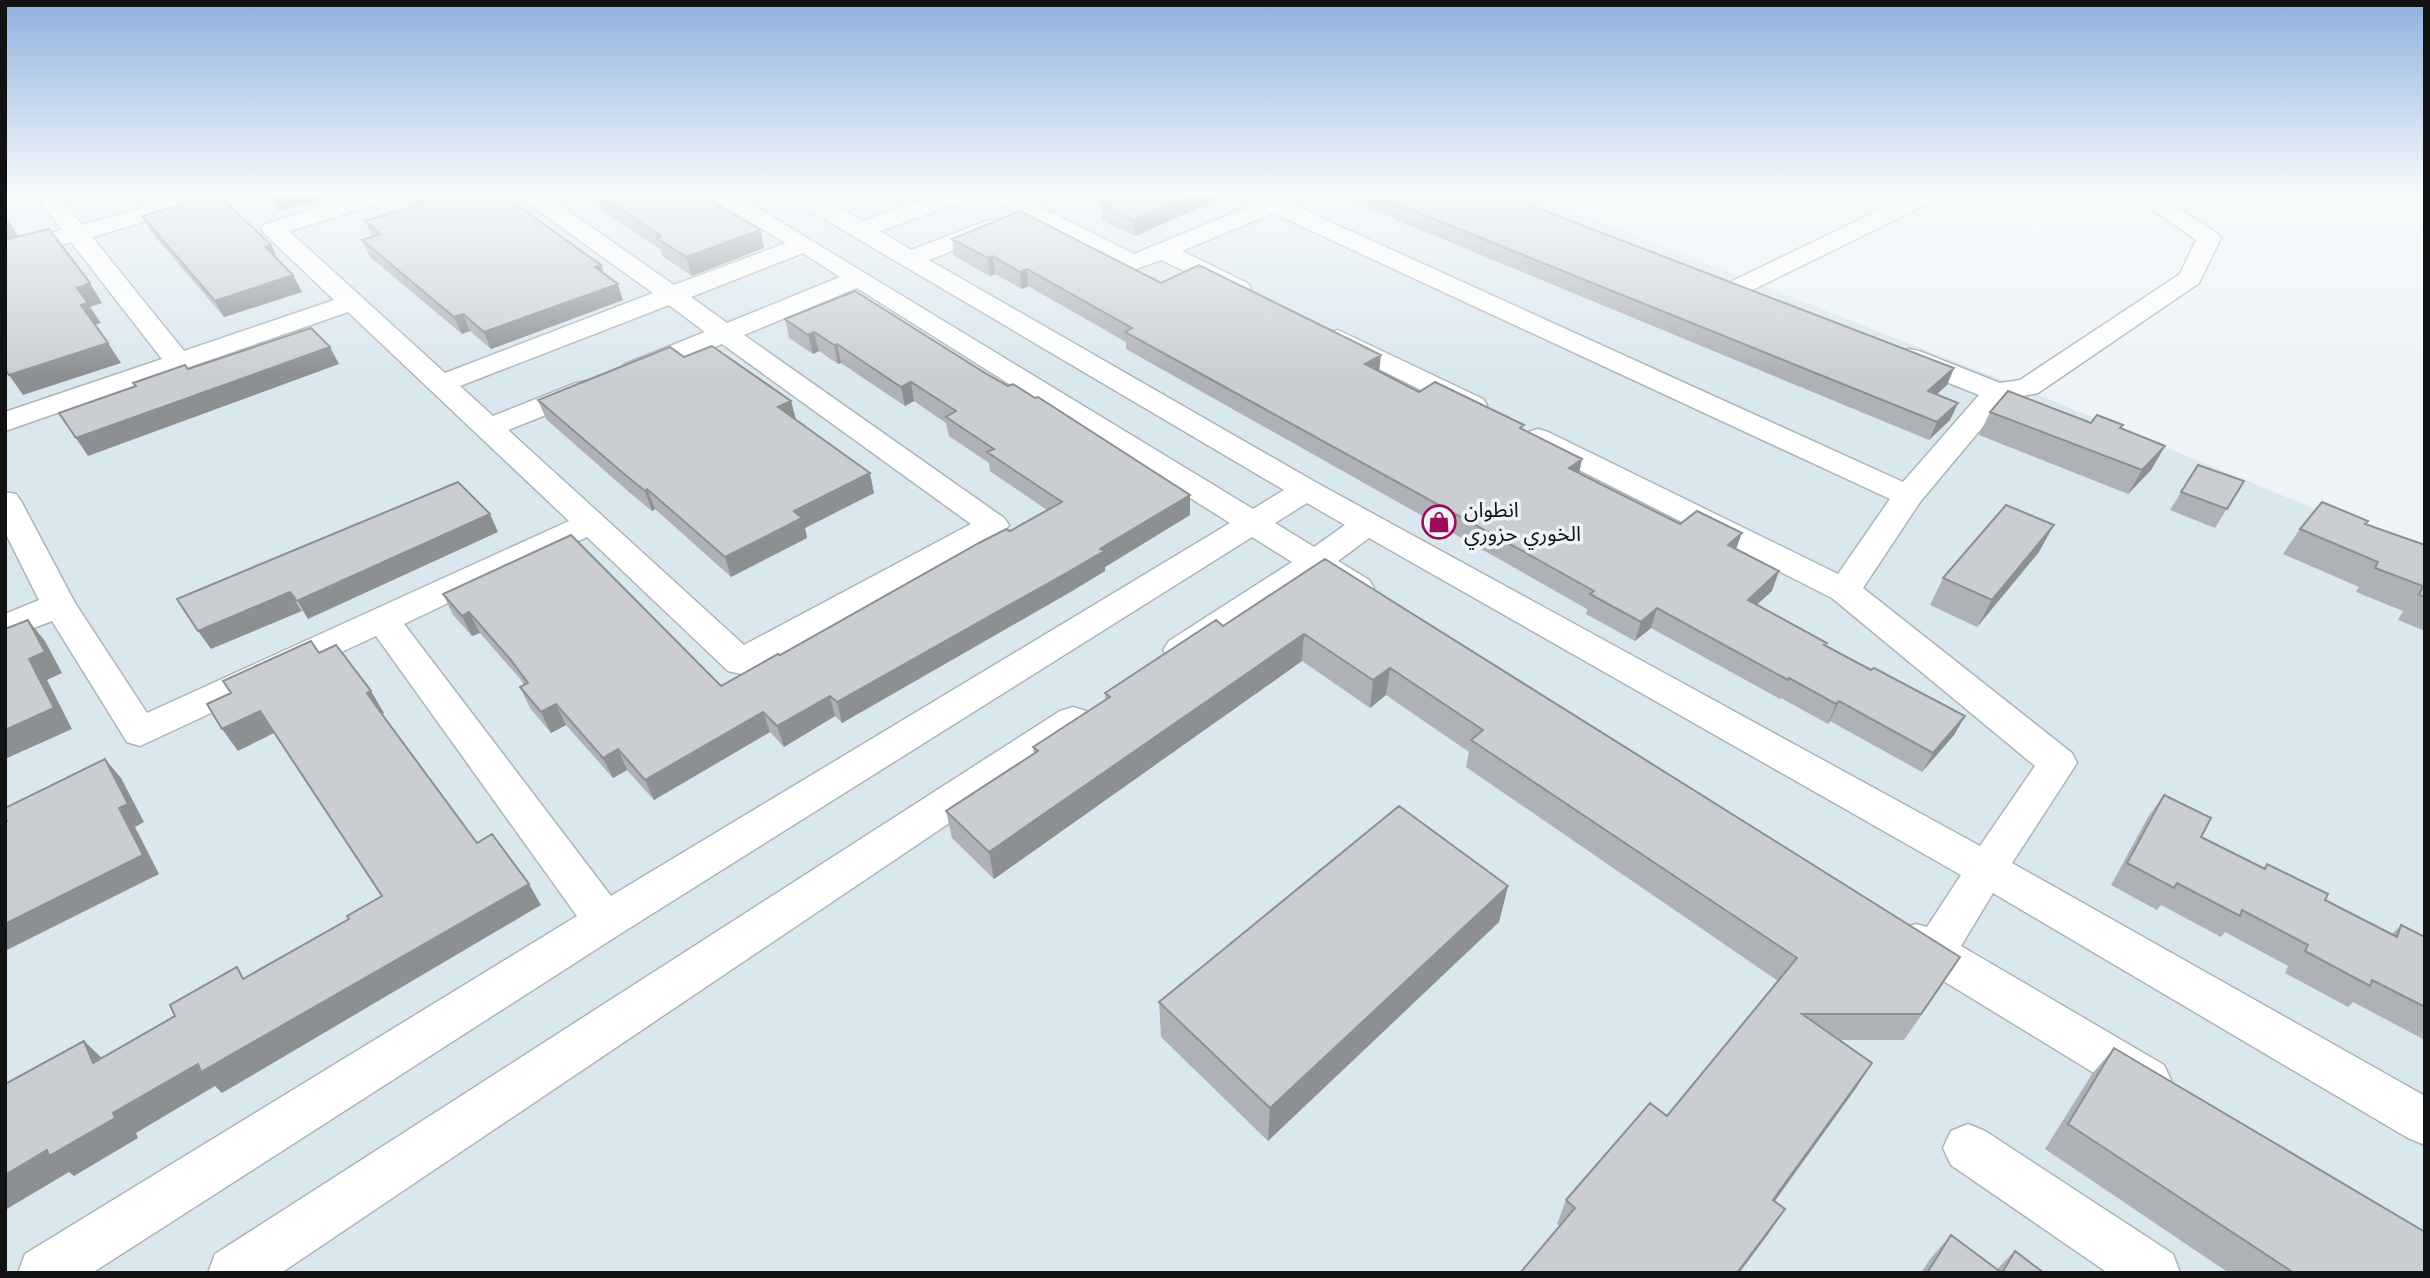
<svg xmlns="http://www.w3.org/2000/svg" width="2430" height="1278" viewBox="0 0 2430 1278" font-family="Arial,'Noto Sans Arabic',sans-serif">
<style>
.built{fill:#d9e7ef}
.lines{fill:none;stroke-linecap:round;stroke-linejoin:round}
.minor-casing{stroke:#aeb4b7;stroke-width:3}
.minor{fill:#fff;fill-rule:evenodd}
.wall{fill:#aeb1b5}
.shaded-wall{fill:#8d9093}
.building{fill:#caced2;stroke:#8d9093;stroke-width:2}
.labels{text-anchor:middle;stroke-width:7;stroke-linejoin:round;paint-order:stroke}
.poi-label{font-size:21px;fill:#101213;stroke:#edf3f6;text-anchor:start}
</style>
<rect width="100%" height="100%" fill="#edf3f6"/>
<path class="built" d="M5,196H1535L1999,379L2425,554V1273H5Z"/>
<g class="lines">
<defs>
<path id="minor" d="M36,196H59L82,225L184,196H218L215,201L92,237L184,351L334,300L265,234L261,229L265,224L357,196H390L387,201L289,231L445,373L653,293L525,201L522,196H547L674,285L786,243L715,201L712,196H738L1253,509L1284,490L794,201L791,196H818L863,221L936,196H967L964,201L880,231L911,250L989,220H1005L1009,225L1005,230L929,260L1317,483L1980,846L2035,766L1832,598L1528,444L1523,438L1528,432L1538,429L1548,432L1838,574L1890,499L1273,213L1182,251L1247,283L1251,288L1247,293L1238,296L1161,260L1133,270L1124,268L994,201L991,196H1019L1134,254L1275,196H1305L1302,201L1293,205L1903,482L1979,395L1899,363L1895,357L1899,351L1909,349L1919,351L2000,383L2020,380L2180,274L2196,240L2133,196H2159L2217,233L2221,238L2199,283L2038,393L2006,399L1920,502L1863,588L2072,753L2077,763L2012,863L2425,1096V1145L2408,1138L1993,893L1961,946L2164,1065L2171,1080L2164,1095L2147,1102L2130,1095L1901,955L1894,942L1901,929L1916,924L1927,927L1961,875L1369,538L1338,561L1369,580L1374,588L1369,596C1347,602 1333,588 1315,577L1193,659L1181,662L1169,659L1163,650L1169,641L1292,562L1252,537L620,934L92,1273H18L25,1254L577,916L376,636L140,746L127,742L52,621L5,639V614L39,600L5,532V492L16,494L21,501L75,603L147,713L569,521L348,312L5,431V412L162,359L71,242L5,261V246L62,230ZM803,253L840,277L727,323L691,297ZM857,288L1230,523L611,896L404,624L587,537L728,671L741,674L754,671L1004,532L1009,525L1004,518L744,335ZM669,305L705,332L625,364L621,370L625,376L635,378L645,376L722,344L971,524L744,645L508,430L596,395L600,389L596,383L586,381L576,383L493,416L460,386ZM1307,503L1345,525L1314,547L1275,523Z
M1909,196H1937L1934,201L1744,294L1735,297L1726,294L1722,289L1726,284Z
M1338,330L1483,399L1487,405L1483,411L1473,414L1463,411L1329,344L1325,338L1329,332Z
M1073,707L1086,711L1092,721L1086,731L281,1273H208L215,1254L1060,711Z
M1968,1124L1985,1131L2173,1254L2180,1273H2108L1951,1165L1943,1148L1951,1131Z"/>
</defs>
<use href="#minor" class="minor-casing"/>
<use href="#minor" class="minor"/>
</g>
<path class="wall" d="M406,196H497L604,273L623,300L491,349L470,331L462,334L369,256L362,240L372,236L365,221L418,205Z
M581,196H703L760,230L764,248L692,276L662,256L661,250Z
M864,196H886L873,200Z
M1226,196L1135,236L1102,220L1101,204Z
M1338,196H1506L1954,368L1947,385L1937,394L1958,403L1950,420L1929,440Z
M142,216L278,260L293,275L302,292L224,317L151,232Z
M952,239L1161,283L1379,371L1419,392L1523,429L1582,459L1579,473L1680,524L1736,550L1772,591L1756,605L1827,643L1826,646L1871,670L1965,716L1954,735L1922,772L1830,721L1828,724L1781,698L1780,699L1651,628L1635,641L1586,614L1587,609L1522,572L1126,349V342L1028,286L1022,289L995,274L990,276L954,256Z
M785,319L985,373L1190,495V515L1105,567V571L1072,591L842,723L835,716L784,747L770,732L654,800L627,770L613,778L566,725L551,733L530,708L520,687L524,685L521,680L480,633L472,636L453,615L443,594L721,686L780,655L1047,510L990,471L989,463L949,436L946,423L914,401L905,406L841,363L838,364L819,351L813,354L789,338Z
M684,357L791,401L796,419L874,493L805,528L807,538L731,577L655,509L652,511L630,493L546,419L538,400Z
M1990,412L2091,423L2121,429L2165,446L2151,470L2128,494L1979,435Z
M2198,465L2244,481L2215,528L2170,510Z
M2365,524L2425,545V631L2398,620L2403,611L2356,592L2359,587L2283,554L2300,529Z
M2039,552L1977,627L1930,605L1943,578Z
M1325,559L1943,984L1904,1040H1840L1872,1063L1856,1088L1775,1201L1785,1209L1769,1233L1739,1273H1520L1560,1226L1557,1224L1566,1200L1667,1116L1778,981L1466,767L1469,752L1386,695L1370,708L1302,661L994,879L952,838L946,811L1034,753L1033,747L1105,700V693L1223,626Z
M2164,795L2201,837L2263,868L2267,864L2325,900L2392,934L2401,925L2425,937V1040L2353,1002L2348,1007L2285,973L2288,966L2225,932L2221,937L2161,905L2157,910L2111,885L2148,817Z
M1508,886L1499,922L1268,1141L1161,1037L1159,1002Z
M2114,1048L2425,1273H2229L2045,1149L2092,1074Z
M1951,1235L1997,1269L2015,1251L2044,1273H1921L1930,1259Z"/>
<path class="shaded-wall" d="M271,196H332L279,211Z
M872,196H886L873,200Z
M1191,196H1226L1135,236L1134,220Z
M8,220L20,239L5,244V221Z
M760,230L764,248L692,276L686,257Z
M271,245L279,261L265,247Z
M993,256L995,274L990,276L988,258Z
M601,265L607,281L595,267Z
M1027,269L1028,286L1022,289L1020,272Z
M293,275L302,292L224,317L215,301Z
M90,283L102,303L90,307L101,323L94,325L81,305L77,288Z
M618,284L623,300L491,349L484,332Z
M463,314L470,331L462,334L454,317Z
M814,332L819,351L813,354L808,335Z
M108,343L121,363L23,395L9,375Z
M837,344L841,363L838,364L834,345Z
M330,347L339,364L88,456L76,438Z
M1381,355L1379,373L1365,364Z
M1954,368L1947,385L1921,408L1928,391Z
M911,382L914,401L905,406L901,387Z
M791,401L796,420L778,407Z
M1958,403L1950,420L1929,440L1937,422Z
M2165,446L2151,470L2128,494L2142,470Z
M1582,459L1578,478L1569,468Z
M870,473L874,493L805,528L807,538L731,577L725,557L794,511Z
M647,489L655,509L652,511L645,491Z
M1190,495V515L1105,567V571L1072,591L842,723L837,702Z
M490,514L498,532L308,619L297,601Z
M2054,525L2039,552L1977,627L1992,600Z
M1742,533L1735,552L1728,545Z
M1779,571L1772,591L1741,619L1748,600Z
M290,592L302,611L211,649L198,631Z
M1657,608L1651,628L1635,641L1641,622Z
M469,612L480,633L472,636L462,616Z
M28,620L45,641L62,673L47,680L72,729L5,759V730L29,659Z
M1304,634L1302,661L994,879L989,852Z
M1390,668L1386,695L1370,708L1373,680Z
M371,691L384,713L381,715L367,693Z
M830,696L835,716L784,747L777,726Z
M1839,701L1830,721L1828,724L1836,704Z
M556,704L566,725L551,733L541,712Z
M260,711L276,732L238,751L222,729Z
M763,712L770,732L654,800L645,780Z
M1965,716L1954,735L1922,772L1933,753Z
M618,749L627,770L613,778L603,758Z
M105,759L121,778L144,822L135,827L159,874L5,951V924L119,808Z
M529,884L541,905L222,1093L215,1086L136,1133L138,1138L74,1176L69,1172L5,1210V1175L198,1064Z
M1508,886L1499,922L1268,1141L1270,1108Z
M84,1041L106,1062L93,1063Z
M1872,1063L1856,1088L1758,1224L1773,1200Z
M1785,1209L1769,1233L1739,1273H1737Z"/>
<path class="building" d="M213,196H220L271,245L265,247L293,275L215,301L142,216Z
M419,196H497L513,206L517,205L601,265L595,267L618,284L484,332L463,314L454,317L362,240L380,234L365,221L427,202Z
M601,196H703L760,230L686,257L657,238L661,236Z
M1122,196H1191L1134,220L1101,204Z
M1377,196H1506L1954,368L1928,391L1958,403L1937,422Z
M1020,211L1161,283L1199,265L1381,355L1365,364L1419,392L1435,382L1524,425L1520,428L1582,459L1569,468L1680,524L1697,511L1742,533L1728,545L1779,571L1748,600L1827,643L1824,645L1871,670L1874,668L1965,716L1933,753L1839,701L1836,704L1789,678L1788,680L1657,608L1641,622L1590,594L1594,591L1526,553L1125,332L1132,328L1027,269L1020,272L993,256L988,258L952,239Z
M49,229L90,283L77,288L88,303L81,305L108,343L9,375L5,369V240Z
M855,291L985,373L1008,386L1013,384L1035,398L1038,397L1190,495L1100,549L1104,551L1070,571L837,702L830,696L777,726L763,712L645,780L618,749L603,758L556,704L541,712L520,687L528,683L510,659L469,612L462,616L443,594L571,535L721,686L778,654L780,655L979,543L1006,529L1010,531L1062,502L987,452L994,449L946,417L956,411L911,382L901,387L837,344L834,345L814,332L808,335L785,319Z
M311,328L330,347L76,438L59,413L136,386L133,383L185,365L188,369Z
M712,346L791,401L778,407L870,473L794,511L802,518L725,557L647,489L645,491L623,473L538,400L670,347L684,357Z
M2008,391L2091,423L2097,415L2123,425L2120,428L2165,446L2142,470L1990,412Z
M2198,465L2244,481L2227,509L2181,492Z
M458,482L490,514L297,601L290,592L198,631L177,599Z
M2322,502L2368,521L2365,524L2425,545V597L2419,595L2423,586L2375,568L2378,562L2300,529Z
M2006,505L2054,525L1992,600L1943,578Z
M1325,559L1960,957L1921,1014H1802L1872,1063L1773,1200L1785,1209L1737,1273H1520L1575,1208L1566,1200L1650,1103L1667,1116L1797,958L1471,740L1483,730L1390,668L1373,680L1304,634L989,852L946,811L1038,751L1033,747L1110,697L1105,693L1216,620L1223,626Z
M28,620L45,652L29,659L54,708L5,730V629Z
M311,641L319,653L336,645L371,691L367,693L384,717L477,843L492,834L529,884L201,1072L198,1064L113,1113L115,1118L49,1156L47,1150L5,1175V1084L84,1041L93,1063L175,1016L170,1005L237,967L243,979L349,919L347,916L382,896L260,711L222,729L207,704L231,693L223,681Z
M105,759L128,804L119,808L143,855L5,924V822L7,821L5,817V808Z
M2164,795L2211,818L2201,837L2265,869L2267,864L2328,894L2325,900L2397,937L2401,925L2425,937V1007L2372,980L2370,986L2305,951L2308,945L2242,910L2240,916L2177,883L2174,888L2127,863Z
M1399,806L1508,886L1270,1108L1159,1002Z
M2114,1048L2425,1232V1273H2294L2068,1124Z
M1951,1235L2002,1273L2015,1251L2044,1273H1927Z"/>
<linearGradient id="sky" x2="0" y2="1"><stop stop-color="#8fb1df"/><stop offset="0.52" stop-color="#f7fafb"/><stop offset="1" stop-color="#f7fafb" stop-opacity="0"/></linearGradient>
<rect width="2430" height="374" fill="url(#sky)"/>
<defs>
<symbol id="shop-ring" viewBox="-11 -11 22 22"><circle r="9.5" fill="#edf3f6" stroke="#9c0b58" stroke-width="1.5"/><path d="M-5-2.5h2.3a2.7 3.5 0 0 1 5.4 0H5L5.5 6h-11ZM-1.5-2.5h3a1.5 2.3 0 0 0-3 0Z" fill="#9c0b58"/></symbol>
</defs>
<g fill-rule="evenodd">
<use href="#shop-ring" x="1420" y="503" width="38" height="38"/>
</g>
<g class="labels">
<g class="poi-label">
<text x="1464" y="517">انطوان<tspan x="1464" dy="24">الخوري حزوري</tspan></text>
</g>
</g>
<rect width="2430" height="1278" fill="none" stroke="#101213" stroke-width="14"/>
</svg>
